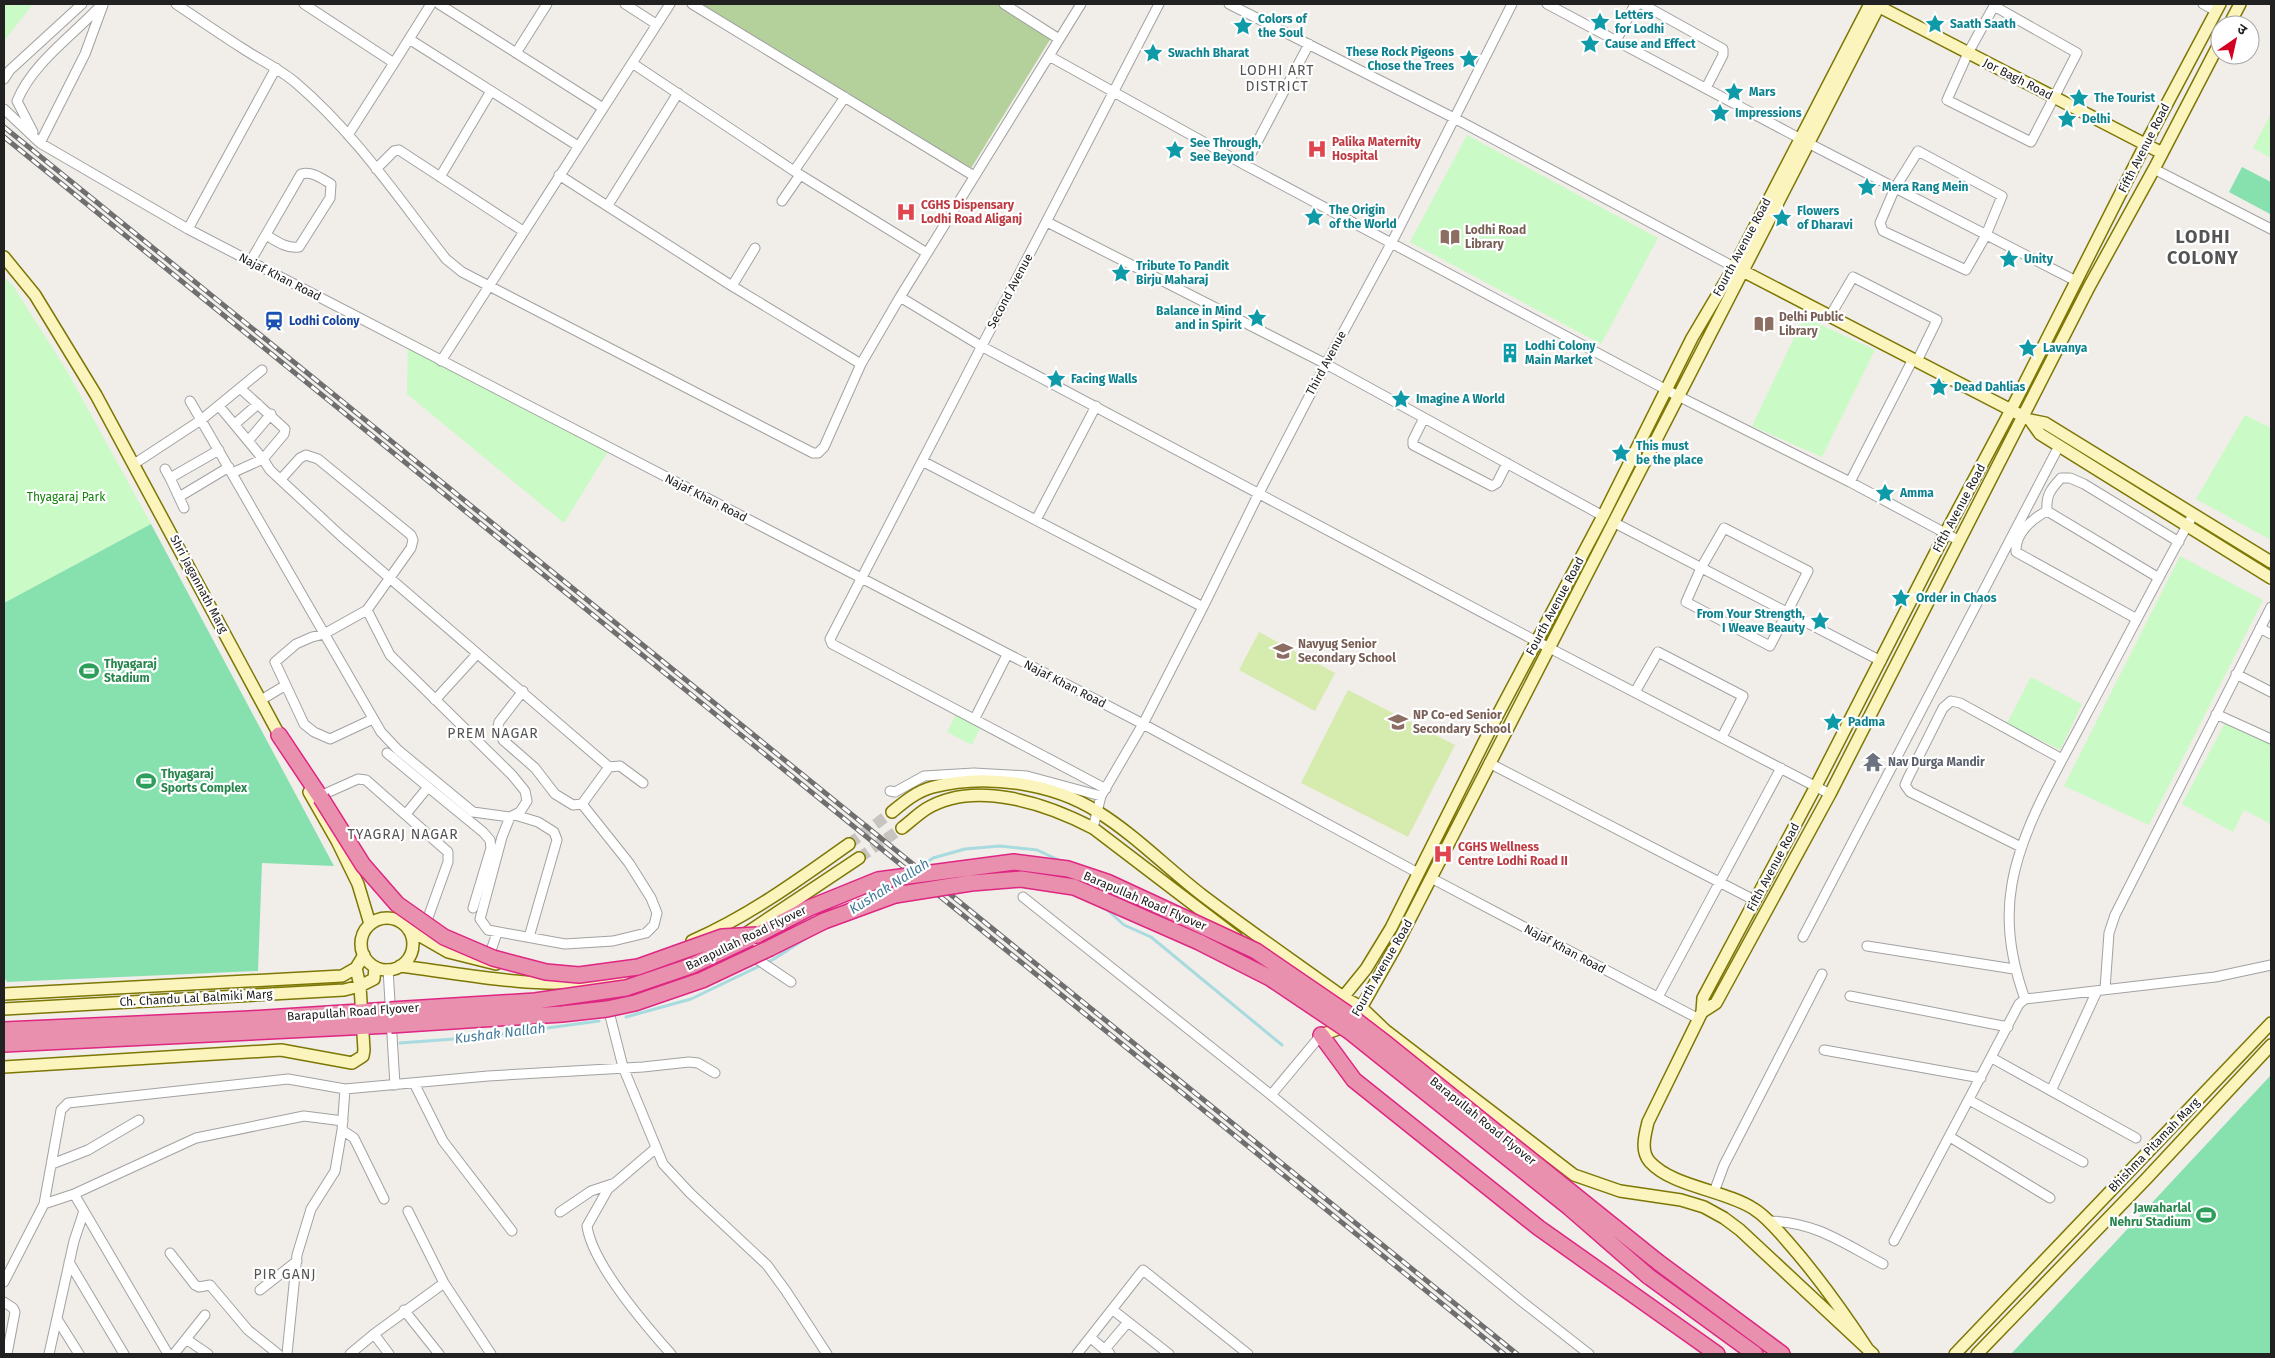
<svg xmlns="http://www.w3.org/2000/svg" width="2275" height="1358" viewBox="0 0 2275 1358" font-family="'Fira Sans','Noto Sans Devanagari',sans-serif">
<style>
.grass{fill:#d6ebae}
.forest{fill:#b4d19c}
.park{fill:#cafac6}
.pitch{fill:#86e1af}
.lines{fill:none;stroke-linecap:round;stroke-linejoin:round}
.stream{stroke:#a8dbdf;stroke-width:3}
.secondary-tunnel{stroke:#c7c4c0;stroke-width:11;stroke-dasharray:11 5.5;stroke-linecap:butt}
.street-casing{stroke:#a2a2a2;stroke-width:11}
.secondary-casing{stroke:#7d7704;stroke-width:14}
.highway-casing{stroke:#de2682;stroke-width:18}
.street{stroke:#fff;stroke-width:9}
.secondary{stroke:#fbf4bd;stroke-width:11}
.highway{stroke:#e990ae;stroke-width:15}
.rail-casing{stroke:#6f6f6f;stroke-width:5}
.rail{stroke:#fff;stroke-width:3;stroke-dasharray:9;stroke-linecap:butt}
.highway-bridge-casing{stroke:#de2682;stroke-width:18;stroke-linecap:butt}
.highway-bridge{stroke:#e990ae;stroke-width:15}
.labels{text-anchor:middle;stroke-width:4.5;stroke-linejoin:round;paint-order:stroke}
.culture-label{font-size:12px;font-weight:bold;fill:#0d838f;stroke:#fff;text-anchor:start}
.street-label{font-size:12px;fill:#212121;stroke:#fff}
.health-label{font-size:12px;font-weight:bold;fill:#be3a42;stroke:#fff;text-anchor:start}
.education-label{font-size:12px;font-weight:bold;fill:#785e54;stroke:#fff;text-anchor:start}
.transit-label{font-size:12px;font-weight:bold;fill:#164399;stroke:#fff;text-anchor:start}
.park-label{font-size:12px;fill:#13840a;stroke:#fff}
.leisure-label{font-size:12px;font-weight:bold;fill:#27864d;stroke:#fff;text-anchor:start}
.worship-label{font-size:12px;font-weight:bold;fill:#5b616d;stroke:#fff;text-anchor:start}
.neighbourhood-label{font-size:14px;letter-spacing:1px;fill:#545454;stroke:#fff}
.water-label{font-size:14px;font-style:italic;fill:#427c9b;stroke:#fff}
.district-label{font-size:18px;font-weight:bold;letter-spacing:1px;fill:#545454;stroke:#fff}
</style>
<rect width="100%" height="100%" fill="#f1ede8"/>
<path class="grass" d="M1259,632L1335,673L1315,711L1239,670Z
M1348,690L1455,745L1408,837L1301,783Z"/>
<path class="forest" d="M696,4H997L1051,38L970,170Z"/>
<path class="park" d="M4,4H33L4,41Z
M2271,114V158L2253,148Z
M1467,135L1658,238L1601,344L1410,242Z
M4,277L14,287L67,371L151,524L4,603Z
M1804,317L1875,350L1822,457L1752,426Z
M408,344L610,448L564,523L407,394Z
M2245,415L2271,428V540L2196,499Z
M2180,556L2263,600L2149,825L2064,786Z
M2031,677L2082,704L2060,750L2007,723Z
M956,714L981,726L972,745L947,732Z
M2226,721L2271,744V760L2269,764L2271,766V824L2244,810L2233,832L2182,804Z"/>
<path class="pitch" d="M2242,167L2271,182L2270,214L2229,192Z
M151,524L334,866L262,863L258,971L7,982L4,977V603Z
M2271,1075V1354H2011Z"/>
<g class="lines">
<path class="stream" d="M917,869L933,858L965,849L1000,846L1037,850L1063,862
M874,895L892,884
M1103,906L1124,925L1151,937L1282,1045
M626,1017L691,999L774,959L808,937
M400,1043L481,1037L599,1021"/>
<path class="secondary-tunnel" d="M849,844L892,812
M859,858L902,828"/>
<defs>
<path id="street" d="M176,4C198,19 220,34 242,48C260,60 280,69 296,83C355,133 399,199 446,259L462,272L813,453H818L824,447L861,364L900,297L1081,4
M304,4L394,63L431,4
M439,4L603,108
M625,4L656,24
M692,4L974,176
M1004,4L1059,39
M1229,4L1454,118L1734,267
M1547,4L1799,138
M1642,4L1723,49V55L1706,88
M2203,4L2216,11
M1994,6L2077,53L2031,142L1947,100L1968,53Z
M409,39L578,146
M1616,41L1633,8L1639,4
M516,53L547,4
M1049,56L1245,165L1678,396L1850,482L1958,540
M632,63L794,171L927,253
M4,79L10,70L82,4
M4,109L40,143L188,229L1143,724L1418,873
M33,132L17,101C33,62 74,35 102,4
M348,135L394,63
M40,143L85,54L103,5
M1808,143L2076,281
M1918,151L2002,196L1986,235L1966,270L1883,231L1880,223L1895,188Z
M1245,165L1309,44
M376,169L394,151L399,150L523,231
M2154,169L2271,229
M794,171L845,97
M559,175L732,286L861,364
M440,177L491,91
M782,201L800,175
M608,205L678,93
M1047,222L1326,364L1603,516
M188,229L276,68
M250,262L301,174C312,171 321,178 331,184L330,198L299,247C287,249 276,241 266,235
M732,286L755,248
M900,297L981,346L1536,641L1830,794
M1830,316L1853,277L1937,320L1917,361
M441,361L670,4
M190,401L381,732L398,750L473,812L510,817L520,812L527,801L525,791L512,775L390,655L367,610
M219,406L263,459L284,434L285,429L240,388
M1424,418L1413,440V445L1492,486L1497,483L1507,463
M235,424L258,404
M248,441L271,414
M922,461L1203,607
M134,464L201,420L262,370
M165,469L170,478
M232,473L263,459L270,470L341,536L609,767L620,766L643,783
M281,479L300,458L306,455L318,459L411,535L413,540L411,548L367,610L324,634L312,637L296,644L275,662L304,724L314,732L330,739L373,719
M1850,482L1913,359
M179,497L229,467
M184,508L170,478L219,450
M2047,511C2032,519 2015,533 2016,552L2137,619
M2047,511C2046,495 2050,490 2061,478H2070L2084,484L2179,542
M2047,511L2159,578
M1036,520L1096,406
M1613,522L1881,661
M1724,528L1808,571L1770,646L1686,602L1701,568Z
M2260,628L2271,634
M2236,674L2271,692
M523,691L499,722L498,727L503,740L535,768L555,794L573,805L582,804L609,767
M1635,692L1658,652L1743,696L1722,737
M261,700L286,685
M435,700L477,654
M2216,714L2271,739
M975,718L1007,655
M387,753L428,787
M1489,763L1754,900
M1106,789L832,644L830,639L1159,4
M890,791L895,792L924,776L974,773L1027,776L1101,796
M320,796L358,779L366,780L448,852V862L425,926
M406,814L428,787L483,832L490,840L491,848L473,908
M515,815L538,822L554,832L557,840L529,937
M510,817L502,837L480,919L488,930L565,944L613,941L646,933L654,925L657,913L651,898L629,863L582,804
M1093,828L1101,796L1143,724L1203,607L1259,493L1326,364L1392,242L1512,4
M2021,847L1910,792L1905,785L1908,778L1943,708L1951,701L1960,703L2062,759
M1431,878L1699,1019
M1023,897L1271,1095
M1803,937L2059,446
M733,943L791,982
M1867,946L2014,969
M488,959L497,933
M388,969L395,1085
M603,988L623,1067L663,1164L690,1193L767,1265L786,1291L827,1354
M2105,989L2109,933L2115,915L2271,607
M1850,996L2008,1027
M1658,997L1781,768
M2025,999C2012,963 2005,922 2012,884C2022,826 2059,767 2086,715C2122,648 2156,581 2193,515
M1321,1035L1271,1095L1520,1300L1589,1354
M1824,1050L1981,1078
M1992,1058L2136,1138
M414,1083L443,1141L512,1231
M2051,1091L2097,991
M1969,1100L2083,1162
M342,1130L354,1138L384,1199
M1950,1137L2050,1198
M656,1148L608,1189L587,1226C592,1263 646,1326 671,1354
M52,1164L88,1150L139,1120
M1714,1192L1724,1165L1822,974
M74,1194L168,1354
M44,1204L74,1194L196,1138L304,1116L343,1121
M408,1211L444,1283L491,1354
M560,1212L591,1191L612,1184
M1769,1221C1816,1222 1843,1243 1883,1264
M1894,1241L2019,1004L2025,999L2215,977L2271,965
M170,1253L195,1285L199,1287L210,1285L248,1330L278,1354
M69,1262L124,1354
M4,1282L44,1204L61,1110L68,1103L288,1079L345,1089L488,1076L643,1067L689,1062L698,1063L715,1073
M260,1290L297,1261
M4,1302L13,1308L15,1312L7,1354
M404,1310L439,1354
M1113,1310L1169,1354
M57,1319L79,1354
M374,1334L444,1283
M1091,1338L1105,1350
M186,1339L208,1354
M49,1354L74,1241L84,1211
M174,1354L205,1315
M287,1354L297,1255L311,1209L335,1171L342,1130L345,1089
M350,1354L374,1334L389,1354
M1077,1354L1143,1270L1248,1354
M1110,1354L1106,1348L1128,1322"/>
<path id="secondary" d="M1874,4L2162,153
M2229,25L2240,4
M4,257L35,295L96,395L283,742
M1737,268L2011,410L2030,420L2045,423L2271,562
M2030,420L2040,434L2271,578
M309,792L337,841L358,884L370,924
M892,812C904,802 917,791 933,787C985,773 1053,783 1098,812C1135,835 1167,868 1202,895C1248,930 1296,963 1343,997L1361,1007L1385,1030L1574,1175L1620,1191L1681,1200L1704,1207L1724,1218L1740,1230L1873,1354
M902,828C910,822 918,814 926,809C975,779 1047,804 1093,828L1236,937
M361 944a26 26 0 1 1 52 0a26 26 0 1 1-52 0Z
M408,929L448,952L496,964
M742,936L859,858
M692,941C749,916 800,879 849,844
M400,966C459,973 524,987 583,982C627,978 663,968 705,953
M4,994L342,976L356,968L364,955
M1340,1001L1366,969L1391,928L1495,720L1603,516L1692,338L1734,267L1870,4
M4,1009L344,990L360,986L374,979L375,967
M1702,1012L1716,1003L1830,794L2089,287L2154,169L2220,42
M1321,1035L1347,1026L1357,1015L1395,948L1880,4
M4,1067L281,1050L352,1063L363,1056L364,1050L360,986L356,968
M1867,1348C1842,1310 1817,1275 1787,1241C1777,1230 1767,1217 1754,1209C1725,1190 1673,1187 1650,1162C1640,1151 1645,1135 1648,1122L1702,1012L1703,998L1816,786L1945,534L2011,410L2145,145L2220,4
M1955,1354L2271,1023
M1977,1354L2147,1178L2271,1045"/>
<path id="highway" d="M279,735L321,798
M757,935L809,908L878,880
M770,948L824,921L895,895
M4,1030L249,1019L390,1010
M1321,1035L1354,1080L1539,1228L1717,1354
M4,1044L391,1025
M1658,1262L1782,1354
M1648,1276L1755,1354"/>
</defs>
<use href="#street" class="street-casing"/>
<use href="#secondary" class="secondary-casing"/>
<use href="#highway" class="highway-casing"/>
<use href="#street" class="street"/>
<use href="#secondary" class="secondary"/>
<use href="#highway" class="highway"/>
<defs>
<path id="rail" d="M4,127L1517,1354
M4,137L1504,1354"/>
</defs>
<use href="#rail" class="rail-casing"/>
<use href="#rail" class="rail"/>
<defs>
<path id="highway-bridge" d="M321,798L363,865L397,904L444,937L493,958L546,972L579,975L638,967L722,937L757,935
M878,880L1014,862L1068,869L1107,882L1256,951L1345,1012L1384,1042L1658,1262
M895,895L971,883L1021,879L1074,887L1199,942L1270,978L1349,1031L1570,1208L1648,1276
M390,1010L535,1001L626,988L691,966L750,938
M391,1025L562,1014L607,1009L635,1003L702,980L770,948"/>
</defs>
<use href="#highway-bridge" class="highway-bridge-casing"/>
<use href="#highway-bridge" class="highway-bridge"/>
</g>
<defs>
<symbol id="sight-bare" viewBox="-9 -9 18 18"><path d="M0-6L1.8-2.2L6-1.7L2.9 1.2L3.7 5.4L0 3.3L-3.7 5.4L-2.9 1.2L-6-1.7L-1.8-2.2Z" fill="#0f9aa8" stroke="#fff" stroke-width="2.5" paint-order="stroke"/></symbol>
<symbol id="hospital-bare" viewBox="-9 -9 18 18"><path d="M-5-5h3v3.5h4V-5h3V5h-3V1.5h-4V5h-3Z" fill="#e0444e" stroke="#fff" stroke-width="2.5" paint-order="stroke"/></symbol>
<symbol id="library-bare" viewBox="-9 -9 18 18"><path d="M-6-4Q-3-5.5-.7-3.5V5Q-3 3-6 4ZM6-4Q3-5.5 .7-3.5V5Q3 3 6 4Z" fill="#8d6e63" stroke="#fff" stroke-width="2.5" paint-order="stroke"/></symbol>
<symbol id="station-bare" viewBox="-9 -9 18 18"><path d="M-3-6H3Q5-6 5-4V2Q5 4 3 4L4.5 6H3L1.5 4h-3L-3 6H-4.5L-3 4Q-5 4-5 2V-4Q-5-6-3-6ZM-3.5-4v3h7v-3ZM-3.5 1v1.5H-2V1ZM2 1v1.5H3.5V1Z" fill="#1a4fb4" stroke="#fff" stroke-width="2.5" paint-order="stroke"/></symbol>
<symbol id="building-bare" viewBox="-9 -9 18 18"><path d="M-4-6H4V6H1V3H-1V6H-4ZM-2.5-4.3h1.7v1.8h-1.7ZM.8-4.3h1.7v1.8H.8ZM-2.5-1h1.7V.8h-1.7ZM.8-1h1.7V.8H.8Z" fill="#0f9aa8" stroke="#fff" stroke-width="2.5" paint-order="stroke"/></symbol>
<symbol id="school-bare" viewBox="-9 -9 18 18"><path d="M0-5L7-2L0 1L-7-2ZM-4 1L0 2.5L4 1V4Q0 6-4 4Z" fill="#8d6e63" stroke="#fff" stroke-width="2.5" paint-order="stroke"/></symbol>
<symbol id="stadium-bare" viewBox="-9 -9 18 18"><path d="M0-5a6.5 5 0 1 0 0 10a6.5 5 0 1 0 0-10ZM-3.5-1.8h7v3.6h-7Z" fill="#2e9e5b" stroke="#fff" stroke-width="2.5" paint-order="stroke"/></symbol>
<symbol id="temple-bare" viewBox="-9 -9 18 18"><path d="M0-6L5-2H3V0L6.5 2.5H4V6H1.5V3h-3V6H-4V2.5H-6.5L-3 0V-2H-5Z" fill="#6b7280" stroke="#fff" stroke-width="2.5" paint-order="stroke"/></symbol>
</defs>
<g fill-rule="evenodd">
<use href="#sight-bare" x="1586" y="8" width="28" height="28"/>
<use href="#sight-bare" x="1921" y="10" width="28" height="28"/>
<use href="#sight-bare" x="1229" y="12" width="28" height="28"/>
<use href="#sight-bare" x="1576" y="30" width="28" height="28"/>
<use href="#sight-bare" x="1139" y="39" width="28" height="28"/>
<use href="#sight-bare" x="1455" y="45" width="28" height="28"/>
<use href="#sight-bare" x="1720" y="78" width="28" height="28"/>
<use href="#sight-bare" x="2065" y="84" width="28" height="28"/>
<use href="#sight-bare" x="1706" y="99" width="28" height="28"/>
<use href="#sight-bare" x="2053" y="105" width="28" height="28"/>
<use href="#hospital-bare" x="1303" y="135" width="28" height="28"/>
<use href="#sight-bare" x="1161" y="136" width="28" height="28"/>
<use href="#sight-bare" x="1853" y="173" width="28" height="28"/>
<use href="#hospital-bare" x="892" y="198" width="28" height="28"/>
<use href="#sight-bare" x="1300" y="203" width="28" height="28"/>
<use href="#sight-bare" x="1768" y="204" width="28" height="28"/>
<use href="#library-bare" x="1436" y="223" width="28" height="28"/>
<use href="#sight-bare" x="1995" y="245" width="28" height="28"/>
<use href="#sight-bare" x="1107" y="259" width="28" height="28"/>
<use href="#sight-bare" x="1243" y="304" width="28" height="28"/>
<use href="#station-bare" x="260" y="307" width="28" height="28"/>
<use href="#library-bare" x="1750" y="310" width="28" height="28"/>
<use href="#sight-bare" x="2014" y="334" width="28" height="28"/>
<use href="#building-bare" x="1496" y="339" width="28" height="28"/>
<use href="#sight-bare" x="1042" y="365" width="28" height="28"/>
<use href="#sight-bare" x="1925" y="373" width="28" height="28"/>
<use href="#sight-bare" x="1387" y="385" width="28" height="28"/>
<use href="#sight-bare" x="1607" y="439" width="28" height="28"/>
<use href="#sight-bare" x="1871" y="479" width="28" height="28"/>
<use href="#sight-bare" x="1887" y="584" width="28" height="28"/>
<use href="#sight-bare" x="1806" y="607" width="28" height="28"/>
<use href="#school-bare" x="1269" y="637" width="28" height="28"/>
<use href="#stadium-bare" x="75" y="657" width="28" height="28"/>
<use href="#school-bare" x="1384" y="708" width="28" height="28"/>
<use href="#sight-bare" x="1819" y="708" width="28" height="28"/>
<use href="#temple-bare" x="1859" y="748" width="28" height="28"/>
<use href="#stadium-bare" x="132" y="767" width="28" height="28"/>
<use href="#hospital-bare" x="1429" y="840" width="28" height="28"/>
<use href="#stadium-bare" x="2192" y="1201" width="28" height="28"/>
</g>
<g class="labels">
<g class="culture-label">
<text x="1615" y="19">Letters<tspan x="1615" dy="14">for Lodhi</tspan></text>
<text x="1258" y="23">Colors of<tspan x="1258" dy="14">the Soul</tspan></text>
<text x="1950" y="28">Saath Saath</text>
<text x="1605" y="48">Cause and Effect</text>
<text x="1454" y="56" text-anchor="end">These Rock Pigeons<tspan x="1454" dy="14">Chose the Trees</tspan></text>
<text x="1168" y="57">Swachh Bharat</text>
<text x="1749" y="96">Mars</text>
<text x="2094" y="102">The Tourist</text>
<text x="1735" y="117">Impressions</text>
<text x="2082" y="123">Delhi</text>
<text x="1190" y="147">See Through,<tspan x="1190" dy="14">See Beyond</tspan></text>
<text x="1882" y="191">Mera Rang Mein</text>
<text x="1329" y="214">The Origin<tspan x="1329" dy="14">of the World</tspan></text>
<text x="1797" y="215">Flowers<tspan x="1797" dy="14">of Dharavi</tspan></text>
<text x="2024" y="263">Unity</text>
<text x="1136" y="270">Tribute To Pandit<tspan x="1136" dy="14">Birju Maharaj</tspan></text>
<text x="1242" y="315" text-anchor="end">Balance in Mind<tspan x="1242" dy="14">and in Spirit</tspan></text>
<text x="1525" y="350">Lodhi Colony<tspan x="1525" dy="14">Main Market</tspan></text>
<text x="2043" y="352">Lavanya</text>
<text x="1071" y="383">Facing Walls</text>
<text x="1954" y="391">Dead Dahlias</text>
<text x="1416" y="403">Imagine A World</text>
<text x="1636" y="450">This must<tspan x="1636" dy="14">be the place</tspan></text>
<text x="1900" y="497">Amma</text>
<text x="1916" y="602">Order in Chaos</text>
<text x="1805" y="618" text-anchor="end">From Your Strength,<tspan x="1805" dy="14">I Weave Beauty</tspan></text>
<text x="1848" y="726">Padma</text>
</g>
<g class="street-label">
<text transform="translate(2018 79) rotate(27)" y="4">Jor Bagh Road</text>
<text transform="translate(2144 148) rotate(-63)" y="4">Fifth Avenue Road</text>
<text transform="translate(1742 247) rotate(-62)" y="4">Fourth Avenue Road</text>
<text transform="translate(280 277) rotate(27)" y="4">Najaf Khan Road</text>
<text transform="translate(1010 291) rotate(-62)" y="4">Second Avenue</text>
<text transform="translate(1326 363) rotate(-62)" y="4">Third Avenue</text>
<text transform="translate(706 498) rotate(27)" y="4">Najaf Khan Road</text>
<text transform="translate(1959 508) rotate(-62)" y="4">Fifth Avenue Road</text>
<text transform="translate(199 584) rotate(62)" y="4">Shri Jagannath Marg</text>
<text transform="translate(1555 606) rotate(-62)" y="4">Fourth Avenue Road</text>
<text transform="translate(1065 684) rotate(27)" y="4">Najaf Khan Road</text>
<text transform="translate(1773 867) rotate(-62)" y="4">Fifth Avenue Road</text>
<text transform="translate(1145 901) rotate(23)" y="4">Barapullah Road Flyover</text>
<text transform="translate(746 938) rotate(-26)" y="4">Barapullah Road Flyover</text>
<text transform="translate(1565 949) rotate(28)" y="4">Najaf Khan Road</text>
<text transform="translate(1382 968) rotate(-60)" y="4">Fourth Avenue Road</text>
<text transform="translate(196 998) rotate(-3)" y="4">Ch. Chandu Lal Balmiki Marg</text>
<text transform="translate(353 1012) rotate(-4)" y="4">Barapullah Road Flyover</text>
<text transform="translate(1483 1121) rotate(39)" y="4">Barapullah Road Flyover</text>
<text transform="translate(2154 1145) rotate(-46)" y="4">Bhishma Pitamah Marg</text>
</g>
<g class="health-label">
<text x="1332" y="146">Palika Maternity<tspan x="1332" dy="14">Hospital</tspan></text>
<text x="921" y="209">CGHS Dispensary<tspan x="921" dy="14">Lodhi Road Aliganj</tspan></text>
<text x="1458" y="851">CGHS Wellness<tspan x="1458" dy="14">Centre Lodhi Road II</tspan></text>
</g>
<g class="education-label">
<text x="1465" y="234">Lodhi Road<tspan x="1465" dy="14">Library</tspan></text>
<text x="1779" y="321">Delhi Public<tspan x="1779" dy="14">Library</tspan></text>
<text x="1298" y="648">Navyug Senior<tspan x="1298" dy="14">Secondary School</tspan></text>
<text x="1413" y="719">NP Co-ed Senior<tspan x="1413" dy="14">Secondary School</tspan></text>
</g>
<g class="transit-label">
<text x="289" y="325">Lodhi Colony</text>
</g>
<g class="park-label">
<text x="66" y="501">Thyagaraj Park</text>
</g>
<g class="leisure-label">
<text x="104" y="668">Thyagaraj<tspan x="104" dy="14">Stadium</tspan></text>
<text x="161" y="778">Thyagaraj<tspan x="161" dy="14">Sports Complex</tspan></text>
<text x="2191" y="1212" text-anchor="end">Jawaharlal<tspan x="2191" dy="14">Nehru Stadium</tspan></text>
</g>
<g class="worship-label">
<text x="1888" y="766">Nav Durga Mandir</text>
</g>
<g class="neighbourhood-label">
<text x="1277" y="75">LODHI ART<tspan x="1277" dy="16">DISTRICT</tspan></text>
<text x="493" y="738">PREM NAGAR</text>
<text x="403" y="839">TYAGRAJ NAGAR</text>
<text x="285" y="1279">PIR GANJ</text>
</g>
<g class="water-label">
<text transform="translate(889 886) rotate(-32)" y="5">Kushak Nallah</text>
<text transform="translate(500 1033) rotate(-7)" y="5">Kushak Nallah</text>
</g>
<g class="district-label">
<text x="2203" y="243">LODHI<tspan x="2203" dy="21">COLONY</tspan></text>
</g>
</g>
<rect width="2275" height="1358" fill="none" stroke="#212121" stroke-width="10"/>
<g transform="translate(2235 40) rotate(34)"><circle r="24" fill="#ffffff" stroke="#a6a6a6"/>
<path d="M0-4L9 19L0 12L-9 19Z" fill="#d20021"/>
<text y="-8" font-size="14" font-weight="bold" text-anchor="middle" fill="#212121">उ</text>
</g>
</svg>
